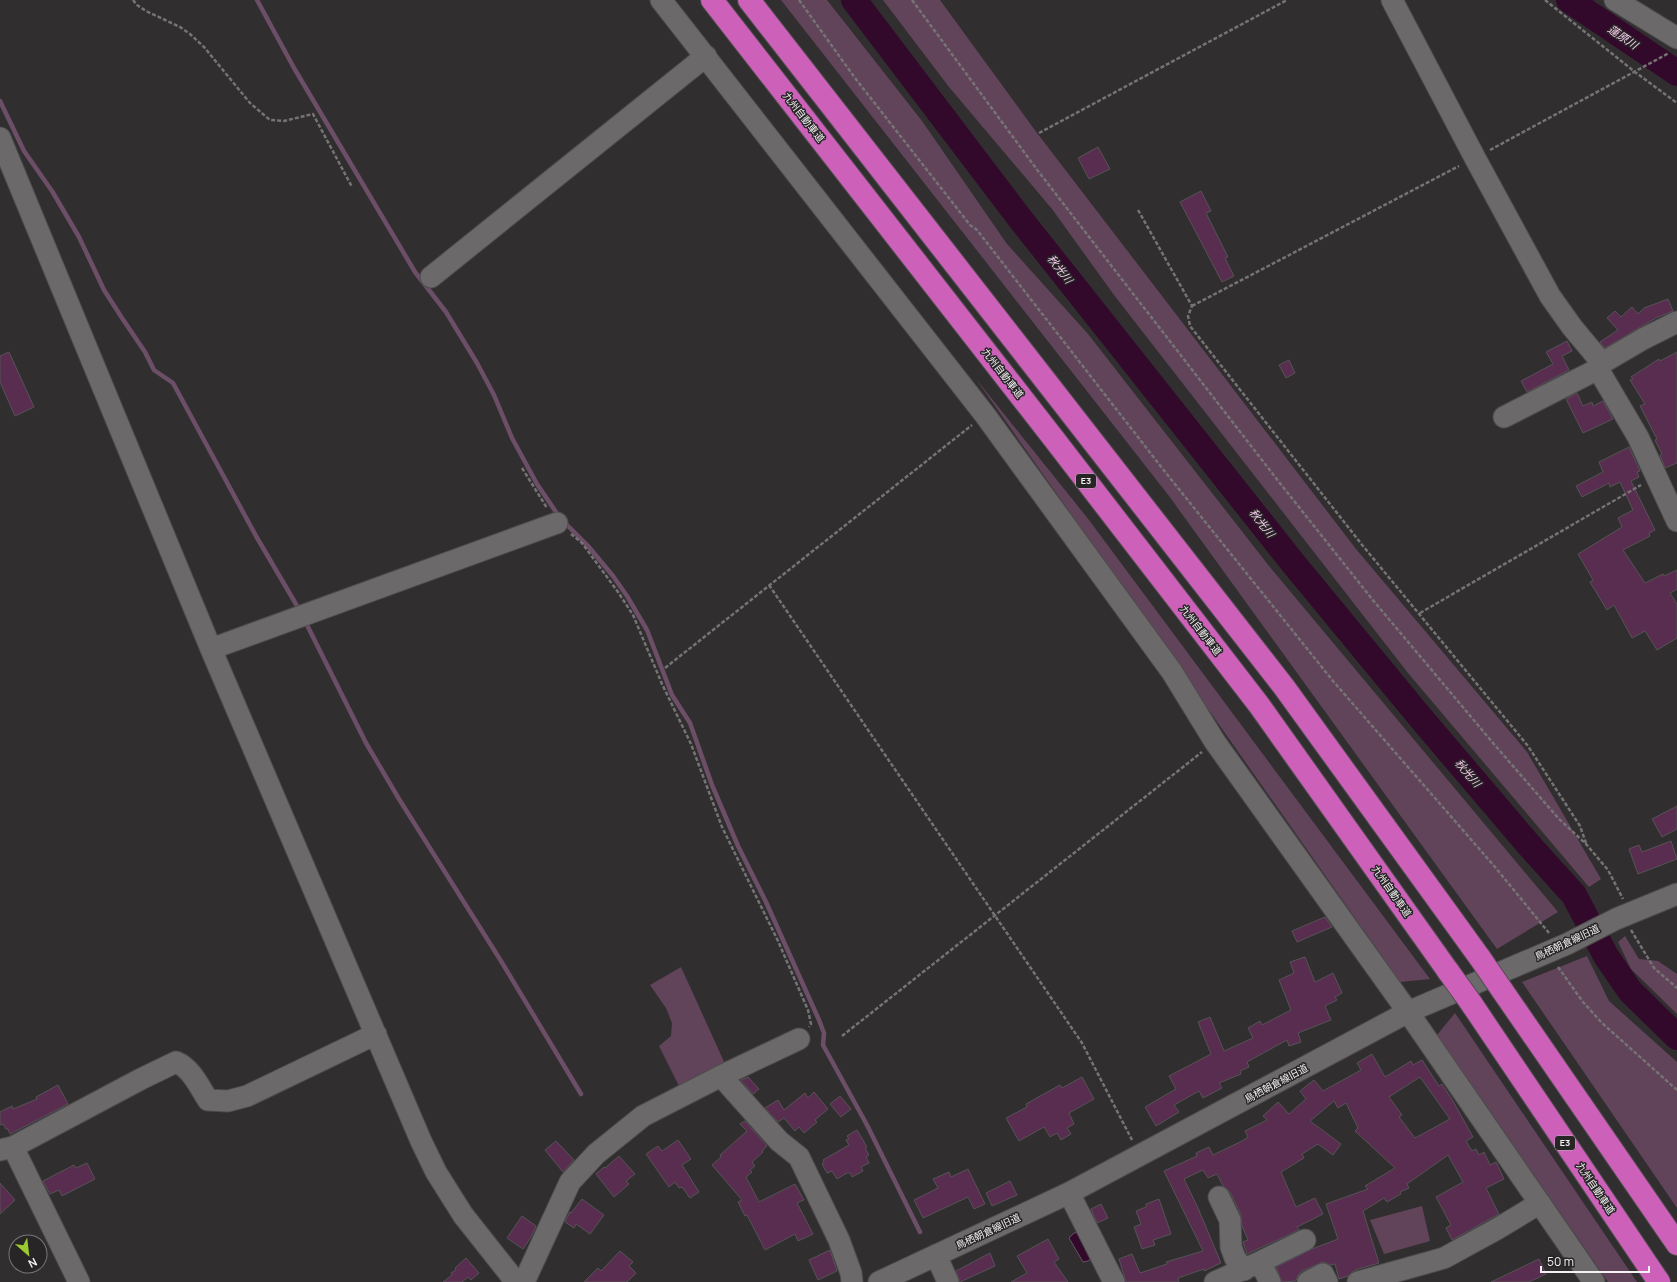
<svg xmlns="http://www.w3.org/2000/svg" width="1677" height="1282" viewBox="0 0 1677 1282" font-family="Manrope,'Noto Sans JP',sans-serif">
<style>
.green{fill:#61445a}
.water{fill:#32092b;stroke:#6c4f67}
.lines{fill:none;stroke-linecap:round;stroke-linejoin:round}
.stream{stroke:#6c4f67;stroke-width:4.5}
.river{stroke:#32092b;stroke-width:26}
.building{fill:#592d50;stroke:#565355;fill-rule:evenodd}
.minor-casing{stroke:#4e4c4d;stroke-width:23}
.highway-casing{stroke:#4e4c4d;stroke-width:24}
.path{stroke:#767375;stroke-width:2.5;stroke-dasharray:4 2;stroke-linecap:butt}
.minor{stroke:#6c696b;stroke-width:21}
.highway{stroke:#cd60b8;stroke-width:22}
.highway-bridge-casing{stroke:#4e4c4d;stroke-width:24;stroke-linecap:butt}
.highway-bridge{stroke:#cd60b8;stroke-width:22}
.labels{text-anchor:middle;stroke-width:3;stroke-linejoin:round;paint-order:stroke}
.shield{fill:#272526;stroke:#b6b4b6;stroke-width:1}
.shield-label{font-size:9px;font-weight:bold;fill:#f4f2f3}
.street-label{font-size:10px;fill:#f4f2f3;stroke:#272526}
.water-label{font-size:11px;font-style:italic;fill:#fccff1;stroke:#272526}
</style>
<rect width="100%" height="100%" fill="#312e30"/>
<path class="green" d="M781,0H827L922,121L1007,244L1088,334L1269,566L1558,912L1497,949L1169,496Z
M883,0H940L1034,129L1356,549L1527,752L1601,879L1589,887L1408,673L1114,295L1052,209L949,87Z
M976,379L1089,520L1430,979L1400,982Z
M1625,936L1639,959L1658,961L1677,974V1014L1631,969L1618,942Z
M1587,956L1609,1001L1677,1062V1208L1522,982Z
M681,967L726,1066L681,1090L659,1046L671,1036L672,1023L666,1008L650,985Z
M1455,1013L1637,1282H1608L1437,1035Z
M1422,1206L1430,1241L1384,1254L1370,1220Z"/>
<path class="water" d="M1081,1232L1093,1257L1088,1261L1083,1262L1069,1238L1074,1233Z"/>
<g class="lines">
<path class="stream" d="M257,0L294,68L415,272L446,312L477,363L494,395L512,438L537,484L560,518L588,546L613,576L627,596L647,630L672,695L690,723L712,785L738,846L766,902L819,1020L824,1033L823,1045L867,1125L920,1232
M0,101L24,151L52,191L79,237L104,290L122,318L145,352L154,370L173,383L256,536L300,611
M305,621L366,743L399,799L501,961L581,1094"/>
<path class="river" d="M854,0L1018,216L1293,563L1420,717L1528,844L1574,895L1606,956L1630,991L1677,1037
M1569,0L1677,73"/>
</g>
<path class="building" d="M1098,147L1110,169L1089,179L1078,158Z
M1201,191L1211,211L1206,213L1228,257L1225,258L1234,276L1222,282L1180,202Z
M1668,299L1673,311L1656,318L1605,348L1600,342L1618,330L1607,318L1615,311L1621,317L1632,307L1638,314L1644,308Z
M1567,341L1572,351L1562,356L1569,370L1527,392L1521,381L1553,364L1546,352Z
M9,352L34,407L15,416L0,382V356Z
M1677,352V463L1665,468L1660,455L1662,454L1655,440L1657,439L1640,406L1645,404L1630,380L1633,379L1631,377L1659,359L1660,361Z
M1289,360L1295,373L1286,378L1279,365Z
M1577,393L1583,406L1592,402L1593,406L1603,401L1613,419L1583,433L1566,399Z
M1629,447L1640,471L1637,472L1639,477L1631,481L1655,530L1649,533L1650,536L1623,550L1645,583L1663,574L1664,576L1677,570V589L1670,593L1677,604V638L1657,650L1645,631L1632,638L1614,605L1607,610L1590,582L1593,580L1578,554L1622,527L1618,518L1633,510L1620,482L1610,487L1609,483L1582,497L1576,486L1603,472L1599,462Z
M1677,806V829L1662,837L1652,819Z
M1671,841L1677,859L1638,874L1629,849L1639,845L1642,852Z
M1325,917L1332,927L1297,942L1292,931Z
M1305,957L1315,982L1333,973L1342,993L1335,997L1337,1000L1325,1006L1331,1020L1298,1033L1301,1042L1289,1046L1287,1040L1247,1062L1249,1067L1240,1071L1241,1074L1219,1083L1222,1088L1203,1098L1199,1091L1174,1105L1179,1112L1156,1126L1145,1107L1176,1089L1169,1076L1211,1054L1198,1022L1210,1017L1224,1051L1253,1038L1248,1028L1260,1021L1262,1025L1291,1010L1279,980L1294,973L1290,962Z
M1372,1054L1385,1077L1411,1061L1413,1065L1422,1060L1439,1086L1442,1084L1453,1101L1473,1137L1466,1141L1472,1151L1476,1149L1479,1155L1484,1152L1490,1165L1496,1162L1504,1179L1486,1188L1499,1214L1452,1240L1446,1228L1451,1225L1436,1197L1463,1182L1448,1155L1407,1184L1409,1188L1400,1192L1401,1194L1387,1202L1384,1198L1363,1211L1379,1263L1355,1270L1348,1276L1339,1279L1335,1264L1331,1265L1323,1262L1302,1271L1298,1275L1296,1281L1282,1282L1276,1267L1312,1249L1338,1239L1326,1204L1368,1189L1365,1186L1395,1168L1355,1131L1358,1128L1346,1103L1338,1108L1334,1101L1310,1121L1341,1144L1333,1155L1318,1144L1302,1154L1304,1158L1281,1172L1296,1207L1315,1198L1323,1214L1297,1227L1299,1230L1247,1254L1243,1242L1248,1240L1242,1226L1241,1215L1230,1192L1223,1186L1217,1174L1208,1178L1203,1170L1184,1179L1198,1208L1221,1263L1204,1271V1269L1178,1278L1179,1282H1126L1119,1259L1132,1254L1140,1273L1167,1264L1166,1262L1203,1251L1164,1171L1197,1156L1196,1153L1209,1147L1213,1155L1242,1141L1248,1137L1245,1131L1267,1120L1263,1116L1278,1102L1289,1114L1306,1099L1300,1091L1314,1080L1323,1091L1361,1070L1357,1063ZM1420,1077L1450,1119L1415,1138L1399,1117L1402,1115L1389,1097Z
M748,1077L759,1089L753,1094L741,1080Z
M1082,1077L1094,1099L1069,1113L1074,1124L1067,1128L1071,1134L1061,1140L1057,1133L1050,1137L1044,1127L1019,1141L1006,1118L1027,1107L1026,1104L1060,1085L1062,1088Z
M58,1085L68,1104L10,1134L8,1129H6L3,1124L0,1125V1112L12,1106L13,1109L37,1099L36,1097Z
M814,1092L828,1109L815,1120L817,1122L804,1133L799,1127L795,1131L784,1118L778,1122L765,1108L778,1100L784,1110L805,1093L808,1098Z
M840,1096L851,1109L841,1117L830,1104Z
M745,1121L767,1146L762,1151L763,1152L752,1162L755,1166L750,1170L752,1172L746,1177L759,1202L795,1184L804,1200L797,1203L813,1234L798,1241L795,1234L765,1250L747,1215L745,1216L738,1202L742,1200L712,1165L721,1157L720,1155L747,1131L740,1124Z
M857,1130L867,1147L865,1148L869,1155L866,1157L869,1163L861,1167L863,1171L852,1177L850,1173H847L837,1179L832,1171L827,1173L822,1164L824,1162L823,1160L849,1145L846,1140L849,1139L847,1136Z
M678,1140L691,1159L682,1165L699,1192L690,1198L682,1187L679,1188L675,1182L669,1187L646,1154L658,1146L662,1151Z
M556,1141L574,1160L563,1172L545,1150Z
M619,1156L635,1174L626,1181L629,1184L614,1197L596,1174L604,1167L605,1168Z
M87,1163L95,1179L62,1196L59,1190L50,1194L43,1181L74,1165L76,1168Z
M968,1169L985,1204L974,1209L968,1197L923,1218L914,1200L938,1188L933,1179L949,1172L951,1177Z
M1010,1181L1017,1195L992,1206L986,1193Z
M0,1183L15,1200L0,1214Z
M582,1199L604,1215L590,1234L576,1224L574,1228L565,1222L570,1212L571,1213Z
M1159,1199L1171,1234L1153,1240L1155,1245L1142,1249L1134,1227L1141,1224L1136,1211L1146,1207V1204Z
M1101,1204L1108,1218L1097,1223L1091,1209Z
M522,1216L536,1226L531,1237L523,1249L507,1238Z
M1048,1239L1059,1259L1054,1262L1068,1282H1011L1027,1273L1017,1256Z
M830,1250L837,1271L818,1280L809,1260Z
M620,1251L633,1262L629,1266L636,1273L627,1282H584L598,1268L601,1271Z
M990,1253L995,1266L960,1282L956,1271Z
M466,1258L479,1273L471,1280L468,1277L462,1282H443L452,1275L451,1273L456,1270L455,1268Z
M1539,1259L1546,1274L1529,1282H1491Z"/>
<g class="lines">
<defs>
<path id="minor" d="M661,0L985,415L1172,672L1215,742L1408,1012L1594,1282
M1392,0L1475,158L1550,296L1572,327L1602,363
M1615,0L1677,38
M0,138L211,649L421,1141L436,1172L463,1215L516,1282
M431,277L706,56
M1598,369L1638,437L1677,521
M1504,417L1598,369L1602,363L1643,339L1677,322
M211,649L557,523
M721,1076L779,1141L799,1157L839,1240L851,1273L852,1282
M13,1147L79,1282
M0,1150L13,1147L141,1079L176,1062C191,1068 199,1086 208,1100L228,1101L247,1096L376,1034
M1069,1193L1114,1282
M1219,1197L1230,1220L1231,1247L1235,1258L1244,1270
M936,1255L948,1282
M1260,1262L1270,1282
M524,1282L570,1182L596,1154L643,1116L721,1076L799,1039
M879,1282L1069,1193L1408,1012L1567,944L1616,919L1677,894
M1215,1282L1260,1262L1305,1240
M1308,1282L1323,1274L1327,1282
M1358,1282L1444,1258L1497,1229L1540,1203"/>
<path id="highway" d="M712,0L1054,439L1259,705L1448,971
M749,0L1284,687L1480,958
M1502,990L1677,1244
M1471,1003L1659,1282"/>
</defs>
<use href="#minor" class="minor-casing"/>
<use href="#highway" class="highway-casing"/>
<path class="path" d="M133,0L137,5L146,11L180,27L190,34L204,47L250,103L270,120L284,121L313,114L352,187
M799,0L855,78L970,225L977,230L1162,468L1333,681L1495,867L1549,933
M912,0L1038,171L1279,482L1372,599L1493,743L1559,819L1586,844L1608,870L1623,899
M1545,0L1635,72L1677,103
M1039,133L1287,0
M1490,150L1669,53
M1138,210L1192,306L1188,316L1190,326L1363,546L1528,746L1580,826L1586,843
M1192,306L1459,166
M522,468L547,508
M571,534L582,543L618,592L633,615L662,684L691,744L722,827L778,941L808,1010L811,1024L809,1027
M769,585L1082,1043L1132,1140
M1420,613L1641,485
M665,668L972,425
M1631,930L1654,968L1677,988
M1558,967L1583,1002L1602,1023L1677,1090
M842,1036L1202,752"/>
<use href="#minor" class="minor"/>
<use href="#highway" class="highway"/>
<defs>
<path id="highway-bridge" d="M1480,958L1502,990
M1448,971L1471,1003"/>
</defs>
<use href="#highway-bridge" class="highway-bridge-casing"/>
<use href="#highway-bridge" class="highway-bridge"/>
</g>
<g class="labels">
<g class="shield">
<rect x="1076" y="474" width="20" height="14" rx="3"/>
<rect x="1555" y="1136" width="20" height="14" rx="3"/>
</g>
<g class="shield-label">
<text x="1086" y="484">E3</text>
<text x="1565" y="1146">E3</text>
</g>
<g class="street-label">
<text transform="translate(804 117) rotate(52)" y="4">九州自動車道</text>
<text transform="translate(1003 373) rotate(52)" y="4">九州自動車道</text>
<text transform="translate(1201 630) rotate(52)" y="4">九州自動車道</text>
<text transform="translate(1392 891) rotate(55)" y="4">九州自動車道</text>
<text transform="translate(1567 942) rotate(-25)" y="4">鳥栖朝倉線旧道</text>
<text transform="translate(1276 1083) rotate(-28)" y="4">鳥栖朝倉線旧道</text>
<text transform="translate(1596 1188) rotate(56)" y="4">九州自動車道</text>
<text transform="translate(988 1231) rotate(-25)" y="4">鳥栖朝倉線旧道</text>
</g>
<g class="water-label">
<text transform="translate(1623 37) rotate(34)" y="4">蓮原川</text>
<text transform="translate(1060 269) rotate(52)" y="4">秋光川</text>
<text transform="translate(1262 523) rotate(52)" y="4">秋光川</text>
<text transform="translate(1468 773) rotate(49)" y="4">秋光川</text>
</g>
</g>
<g transform="translate(28 1254) rotate(152)"><circle r="19" fill="#272526" stroke="#797778"/>
<path d="M0-3L7 15L0 10L-7 15Z" fill="#9dca30"/>
<text y="-6" font-size="11" font-weight="bold" text-anchor="middle" fill="#f4f2f3">N</text>
</g>
<path d="M1541 1266v6h108v-6" fill="none" stroke="#f4f2f3" stroke-width="2"/>
<text x="1547" y="1266" font-size="12" fill="#f4f2f3" stroke="#272526" stroke-width="3" paint-order="stroke">50 m</text>
</svg>
